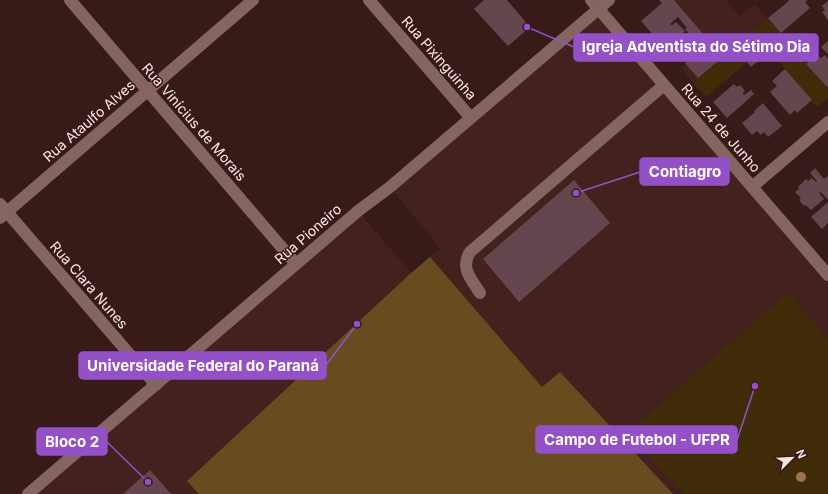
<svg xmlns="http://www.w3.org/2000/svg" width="828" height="494" viewBox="0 0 828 494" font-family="Inter,sans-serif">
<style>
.built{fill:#43211e}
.green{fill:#412c09}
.forest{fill:#684b1e}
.building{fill:#64464e}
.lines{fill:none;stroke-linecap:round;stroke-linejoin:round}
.minor{stroke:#856561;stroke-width:12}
.tree{fill:#9b754e}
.labels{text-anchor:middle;stroke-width:3;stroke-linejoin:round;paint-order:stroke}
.street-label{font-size:14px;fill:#fae7e5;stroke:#361b19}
.leader{fill:none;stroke:#9451c7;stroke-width:1.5}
.callout-dot{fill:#9451c7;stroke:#361b19;stroke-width:1.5}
.callout{fill:#9451c7;stroke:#9451c7;stroke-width:1.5}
.callout-label{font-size:15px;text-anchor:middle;font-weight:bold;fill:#fff}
</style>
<rect width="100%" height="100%" fill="#361b19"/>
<path class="built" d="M674,0H726L740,16L755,4L768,18L693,83L681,68L710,42Z
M598,9L828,275V494H28L358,211L411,273L440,248L390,187Z"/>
<path class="green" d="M768,18L828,89V98L817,107L766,46L706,97L693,83Z
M788,292L828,339V494H684L627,434Z"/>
<path class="forest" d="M430,257L542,387L560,372L673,494H199L187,481L411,273Z"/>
<path class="building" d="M484,0H507L530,27L508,46L474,9Z
M659,0H674L723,57L698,78L685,63L693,57L688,52L686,54L677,45L689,34L685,29L687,28L678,17L670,24L672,25L676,22L685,31L683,33L684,34L667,49L656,36L655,37L641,21L662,3Z
M788,0H808L805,2L810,8L781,33L768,18L789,1Z
M828,1V20L822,12L825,10L822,6Z
M828,41V54L821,47Z
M755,55L759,60L751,67L747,62Z
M825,55L828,59V86L827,87L806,64L814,57L816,58L818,56L819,58L820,57L821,58Z
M785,69L812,100L797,113L795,110L790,115L770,92L777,86L772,81Z
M734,84L737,87L740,85L745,91L743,93L744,95L751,90L754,94L727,118L713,102Z
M763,103L782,126L768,137L764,132L761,135L757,131L752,135L742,123L755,112L754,111Z
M815,168L824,179L828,176V198L827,199L821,192L819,193L824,199L811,210L806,205L804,206L799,200L801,198L795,192L799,189L798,187L806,179L808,181L812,178L816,182L817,181L810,173Z
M574,180L610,223L519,302L483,259Z
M828,202V223L822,229L811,217Z
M150,470L171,494H123Z"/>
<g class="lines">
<path class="minor" d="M70,0L296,264
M369,0L471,118
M591,0L828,275
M752,187L828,122
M0,204L156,385
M0,218L253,0
M480,293C471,279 460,268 470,252L664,85
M28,494L358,211L390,187L609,0"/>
</g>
<circle class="tree" cx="801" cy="477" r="5"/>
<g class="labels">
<g class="street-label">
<text transform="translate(439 58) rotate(49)" y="5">Rua Pixinguinha</text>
<text transform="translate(89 121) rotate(-41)" y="5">Rua Ataulfo Alves</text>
<text transform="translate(194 122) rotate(49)" y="5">Rua Vinícius de Morais</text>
<text transform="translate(721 128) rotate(49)" y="5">Rua 24 de Junho</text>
<text transform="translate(308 234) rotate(-41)" y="5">Rua Pioneiro</text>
<text transform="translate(89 285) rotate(49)" y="5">Rua Clara Nunes</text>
</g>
</g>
<path class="leader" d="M527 27L574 47M576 193L640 172M357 324L326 365M755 386L737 440M148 482L107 442"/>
<g class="callout-dot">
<circle cx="527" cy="27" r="4"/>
<circle cx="576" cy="193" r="4"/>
<circle cx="357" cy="324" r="4"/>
<circle cx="755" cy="386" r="4"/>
<circle cx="148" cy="482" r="4"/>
</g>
<g class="callout">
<rect x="574" y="34" width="244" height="27" rx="4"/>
<rect x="640" y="158" width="89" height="27" rx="4"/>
<rect x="79" y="352" width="247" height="27" rx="4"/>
<rect x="536" y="426" width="201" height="27" rx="4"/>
<rect x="37" y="428" width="70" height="27" rx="4"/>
</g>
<g class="callout-label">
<text x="696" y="52">Igreja Adventista do Sétimo Dia</text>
<text x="685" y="177">Contiagro</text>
<text x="203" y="371">Universidade Federal do Paraná</text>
<text x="637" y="445">Campo de Futebol - UFPR</text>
<text x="72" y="447">Bloco 2</text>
</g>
<g transform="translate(792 458) rotate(66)" stroke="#361b19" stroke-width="3" paint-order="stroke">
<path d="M0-3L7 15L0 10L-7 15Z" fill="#fae7e5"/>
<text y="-6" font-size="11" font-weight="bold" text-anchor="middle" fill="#fae7e5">N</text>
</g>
</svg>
